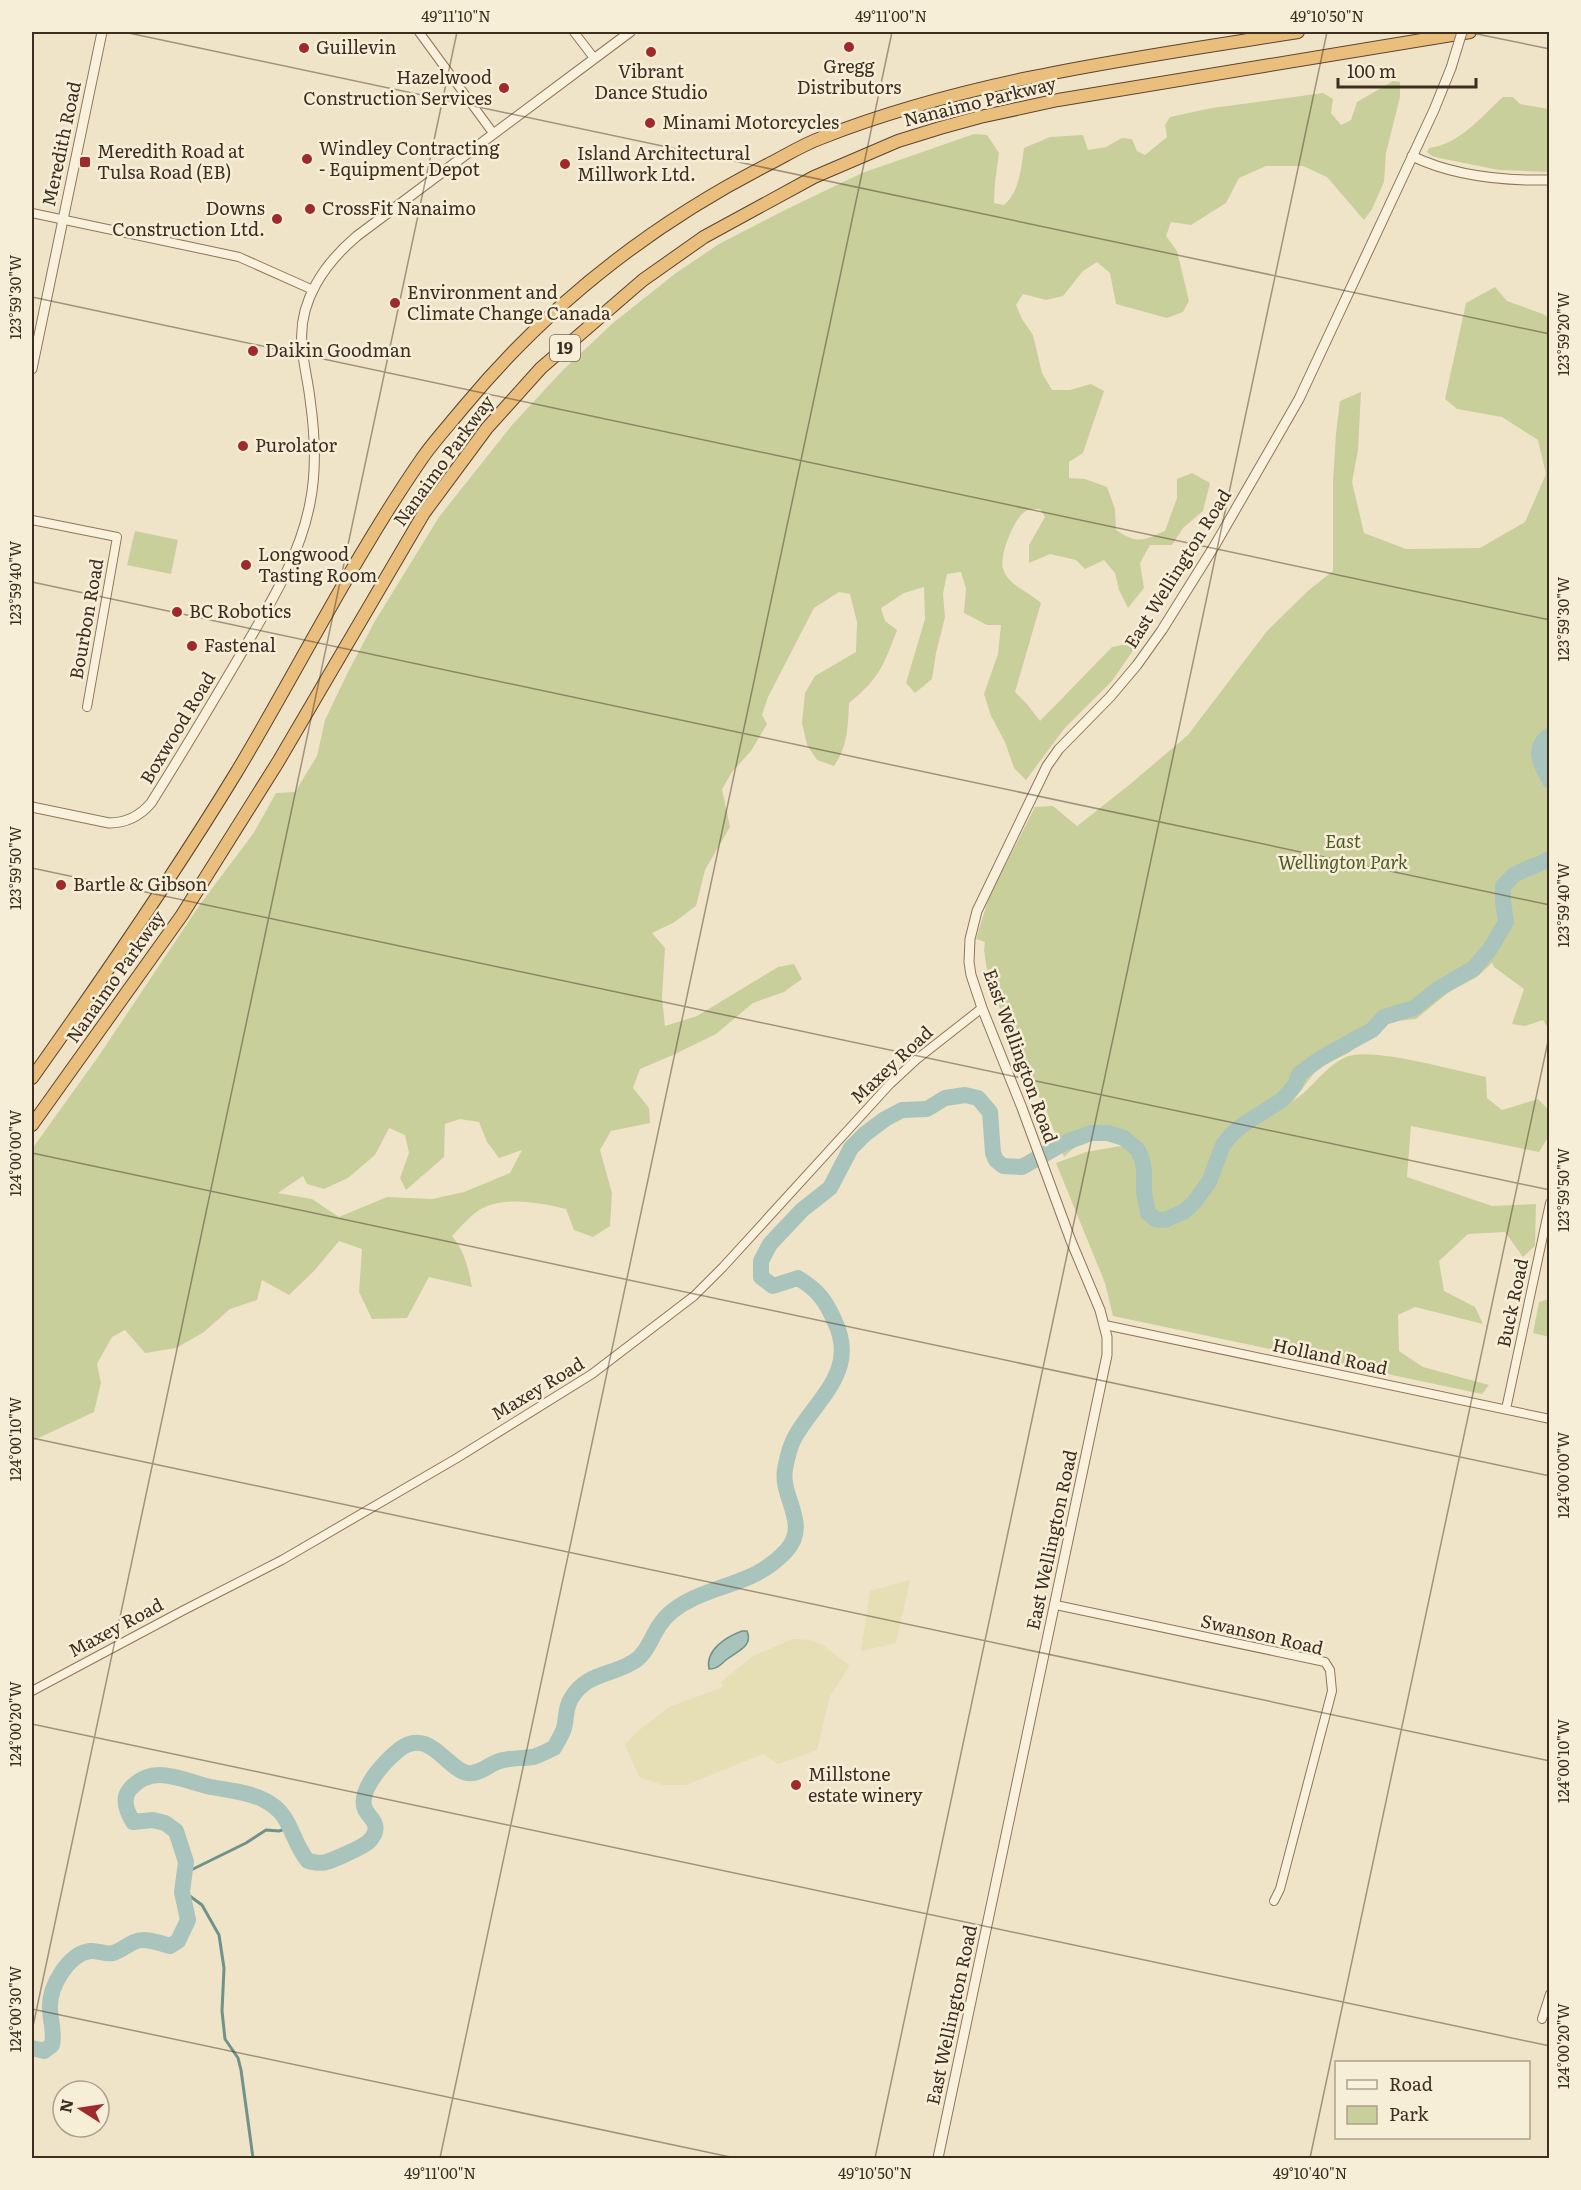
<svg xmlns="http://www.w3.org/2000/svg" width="1581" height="2190" viewBox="0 0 1581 2190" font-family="Literata,serif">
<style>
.farmland{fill:#e6deb5}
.green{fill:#c9cf9b;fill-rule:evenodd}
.water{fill:#a9c4bc;stroke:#6f938a;stroke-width:1.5}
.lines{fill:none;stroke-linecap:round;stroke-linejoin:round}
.stream{stroke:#6f938a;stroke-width:3}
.river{stroke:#a9c4bc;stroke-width:16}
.minor-casing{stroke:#8d765c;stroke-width:10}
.tertiary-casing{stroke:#8d765c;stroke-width:11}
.trunk-casing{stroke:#5b4430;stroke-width:14}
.minor{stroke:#faf1dc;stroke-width:8}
.tertiary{stroke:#faf1dc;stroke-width:9}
.trunk{stroke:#eabe7c;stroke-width:12}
.tertiary-bridge-casing{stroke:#8d765c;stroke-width:11;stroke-linecap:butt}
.tertiary-bridge{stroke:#faf1dc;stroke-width:9}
.ticks{fill:none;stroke:#3d2e20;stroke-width:1.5;stroke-opacity:0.45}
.poi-dot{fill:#9e2a2b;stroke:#f7eed8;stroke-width:2}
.labels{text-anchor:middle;stroke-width:5;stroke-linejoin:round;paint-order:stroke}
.shield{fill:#f7eed8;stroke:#756857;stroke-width:1.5}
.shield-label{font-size:16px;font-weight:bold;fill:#3d2e20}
.poi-label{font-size:18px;fill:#3d2e20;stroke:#f7eed8;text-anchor:start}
.street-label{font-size:18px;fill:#3d2e20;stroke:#f7eed8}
.park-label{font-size:18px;font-style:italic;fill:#4d5a26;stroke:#f7eed8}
.neatline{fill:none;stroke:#3d2e20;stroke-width:2}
.ticks-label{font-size:15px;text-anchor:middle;fill:#3d2e20}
</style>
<rect width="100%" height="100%" fill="#f0e4c8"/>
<path class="farmland" d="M910,1580L896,1643L861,1651L870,1591Z
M793,1639L810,1640L824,1646L849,1665L848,1669L830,1696L817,1750L778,1764L763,1754L686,1785H663L639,1777L625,1745L637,1732L669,1707L723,1687L721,1682L753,1656Z"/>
<path class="green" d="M1393,81L1400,82V97L1386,153L1384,182L1372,209L1364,220L1327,177L1303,166H1266L1239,178L1226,203L1191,225L1171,222L1166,236L1177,251L1189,301L1183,312L1167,318L1116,304L1110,273L1097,262L1083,271L1063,296L1046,300L1023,294L1016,305L1022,319L1033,335L1042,373L1052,390H1070L1091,384L1104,391L1083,453L1069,462V478L1085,479L1107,487L1115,509L1116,530C1137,544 1143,541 1165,531L1177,498V479L1192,473L1210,483L1203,511L1183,528L1172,545H1150L1140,563L1144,588L1128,608L1119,590L1115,573L1104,560L1085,569L1076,560L1050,554L1029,563V545L1045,517L1040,509C1035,509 1030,509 1026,511C1014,517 999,556 1003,569C1010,587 1028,591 1041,603L1015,692L1027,704L1040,721L1112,647L1131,643L1134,649L1112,681L1064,729L1026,780L1014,768L1005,742L991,716L984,694L998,654L1001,625H987L964,613L966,589L961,572L947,574L943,594L945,617L936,653L932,679L915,693L906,683L925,619L924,587L904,593L881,608L885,621L897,630C884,665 879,679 849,703C848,726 848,746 834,766L817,760L807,745L802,723L805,693L815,676L856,652L857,622L850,594L839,592L814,608L768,697L762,715L767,724L751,751L732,772L722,789L730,827L705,870L696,906L673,923L652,933L665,948L662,998L665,1026L697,1016L778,967L794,964L802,979L784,992L753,1003L716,1034L673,1055L640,1069L633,1088L649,1108L650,1123L611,1131L600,1150L612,1193L610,1226L593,1237L574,1230L566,1209C542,1203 507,1196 483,1208C472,1213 461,1227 452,1236C465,1252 468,1267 472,1287L429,1277L407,1318L372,1319L359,1292L362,1249L339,1241L314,1271L289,1295L262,1280L257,1300L230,1309L204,1332L176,1348L145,1353L125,1330L112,1337L97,1364L101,1383L94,1412L32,1441V1149L98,1057L201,903L253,834L276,793L295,792L317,756L325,720L348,672L375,621L439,517L512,425L563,370L613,323L676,273L719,244L787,209L862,173L974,134L987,135L999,153L995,182L994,203L1004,205C1020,191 1021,168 1024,148L1050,137L1083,135L1088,150L1106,147L1122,138L1132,139L1137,151L1145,155L1167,137L1165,125L1170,117L1212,108L1323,93L1333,99L1331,113L1341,125L1351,120L1357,102ZM460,1119L479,1122L487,1142L499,1158L522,1150L510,1173L464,1192L432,1199L387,1197L339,1217L312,1199L278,1193L303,1176L307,1184L324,1189L348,1178L375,1155L389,1128L405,1135L409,1153L400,1178L406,1190L444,1157L445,1124Z
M1503,97H1513L1520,104L1549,109V172L1499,170L1439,158L1432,156L1427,152L1429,148C1460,144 1481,117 1503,97Z
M1495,287L1507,301L1543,314L1549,318V1030L1543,1020L1525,1026L1512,1024L1524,989L1494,967L1492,963L1477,977L1449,992L1416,1019L1387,1022L1375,1026L1350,1052L1317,1069L1293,1101C1311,1090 1324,1067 1346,1057C1371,1046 1456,1071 1486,1077L1487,1098L1502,1110L1538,1099L1549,1110V1136L1539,1152L1411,1126L1407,1177L1492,1206L1536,1204L1535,1246L1523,1257L1505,1232L1468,1234L1439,1261L1444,1291L1475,1307L1483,1324L1415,1307L1398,1315L1399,1351L1423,1367L1489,1385L1482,1394L1113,1316L1105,1283L1056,1163L1086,1152L1132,1144C1105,1135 1086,1135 1064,1157L1043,1102L1029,1084L988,978L984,950L985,942L976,939L989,897L1035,807L1053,806L1077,826L1128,786L1188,735L1267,631L1309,590L1333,571V481L1336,433L1340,401L1361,392L1358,450L1352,482L1364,533L1406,549L1480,548L1525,522L1546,474L1538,440L1502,417L1457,409L1445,399L1466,303Z
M135,531L178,540L171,574L127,565Z
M1549,1299H1550L1549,1337L1533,1333L1539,1302Z"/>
<path class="water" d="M742,1631H747C754,1647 735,1652 726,1660C719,1666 717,1669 709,1669C705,1650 726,1637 742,1631Z"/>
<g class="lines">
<path class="stream" d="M185,1873L246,1843L266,1830L279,1831L291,1827
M183,1891L202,1905L219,1935L224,1968L222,2011L225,2039L238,2058L241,2070L253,2158"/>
<path class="river" d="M1550,735C1531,748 1541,765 1550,781
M32,2048L44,2051L52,2045C55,2032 50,2021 50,2008C49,1987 68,1954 90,1951C98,1950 106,1955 113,1953C120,1951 127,1945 134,1942C145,1937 159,1943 170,1946L178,1941L188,1920L182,1892L186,1862L176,1831L165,1823L153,1820L133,1822C127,1812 121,1799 130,1789C153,1762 183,1781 211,1787C227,1790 249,1792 264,1800C293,1814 290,1840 308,1861C313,1862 321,1864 326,1862C334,1860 360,1848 367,1843C370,1841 374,1836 375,1832C378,1821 368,1817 365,1809C357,1790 386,1760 400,1749C429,1727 447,1769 467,1773C478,1775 487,1766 497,1762C509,1757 520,1759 533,1757C540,1755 547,1751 554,1748C557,1742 562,1735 564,1728C567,1717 565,1707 572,1697C587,1673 610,1676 633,1662C646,1655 651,1638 659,1626C667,1613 681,1604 694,1598C729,1582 758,1581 786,1551C811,1524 780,1498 785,1469C787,1458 790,1445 796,1435C818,1398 858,1370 835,1322C826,1301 818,1290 798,1278L773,1286L761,1277V1261L770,1244L802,1210L830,1188L851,1148L865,1134L885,1119L902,1110L927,1109L945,1098L965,1095L978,1098L990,1112L993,1153L996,1160L1003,1166L1022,1167L1064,1143L1091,1133H1108L1124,1138L1138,1150L1142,1160L1144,1170V1192L1148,1213L1155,1219L1165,1220L1185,1211L1195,1201L1209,1182L1223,1145L1231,1135L1241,1126L1282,1100L1295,1085L1299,1074L1321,1058L1372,1030L1384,1017L1414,1008L1438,989L1474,968L1490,949L1506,922L1503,902V886L1515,874L1550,859"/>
<defs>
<path id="minor" d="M419,32L493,133
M574,32L594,58
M32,213L239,257L313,290
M32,520L117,537L87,707
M1105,1325L1550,1419
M1506,1409L1550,1203
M1056,1605L1325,1662L1330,1670L1332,1691L1280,1889L1274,1901
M32,1691L184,1610L282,1560L457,1458L592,1374L694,1296L723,1267L890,1084L917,1059L982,1008
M1542,2019L1550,1994"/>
<path id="tertiary" d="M1412,156C1453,176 1504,181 1550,180
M32,369L102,32
M32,807L109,823C127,823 140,816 151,803C183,752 214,700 245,647C271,602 300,556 310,503C317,469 315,434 310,399C308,381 303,363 302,345C298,301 325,263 357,236L630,32
M938,2158L1107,1355V1337L1100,1310L1071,1241L1022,1108L982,1008L971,975L969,962L970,939L977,911L1047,766L1059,749L1110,697L1137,665L1162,630L1215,545L1299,399L1434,110L1451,68"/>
<path id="trunk" d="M32,1078C103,978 172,878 236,773C299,668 353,558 423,457C435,440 449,425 462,409C546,307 648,226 767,165C785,156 802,145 821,138C974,78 1137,58 1298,32
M32,1125L182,915L278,762L424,513L487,428L541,368L643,280L704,237L814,177L898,141L940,128L980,117L1058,100L1470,32"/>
</defs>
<use href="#minor" class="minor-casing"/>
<use href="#tertiary" class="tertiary-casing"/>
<use href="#trunk" class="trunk-casing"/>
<use href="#minor" class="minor"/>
<use href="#tertiary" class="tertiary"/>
<use href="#trunk" class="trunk"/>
<defs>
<path id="tertiary-bridge" d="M1451,68L1462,32"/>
</defs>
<use href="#tertiary-bridge" class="tertiary-bridge-casing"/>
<use href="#tertiary-bridge" class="tertiary-bridge"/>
</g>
<path class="ticks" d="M124,32L1550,334M1467,32L1550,49M32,297L1550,620M32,582L1550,905M32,868L1550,1190M32,1153L1550,1476M32,1438L1550,1761M32,1724L1550,2046M32,2009L735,2158M32,2031L457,32M440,2158L892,32M875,2158L1327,32M1310,2158L1550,1032"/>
<g class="poi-dot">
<circle cx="849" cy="47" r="6"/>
<circle cx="304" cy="48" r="6"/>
<circle cx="651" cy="52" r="6"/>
<circle cx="504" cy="88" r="6"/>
<circle cx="650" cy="123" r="6"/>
<circle cx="307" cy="159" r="6"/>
<rect x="79" y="156" width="12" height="12" rx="3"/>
<circle cx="565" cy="164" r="6"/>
<circle cx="310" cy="209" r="6"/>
<circle cx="277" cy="219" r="6"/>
<circle cx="395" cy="303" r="6"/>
<circle cx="253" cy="351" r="6"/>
<circle cx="243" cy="446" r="6"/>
<circle cx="246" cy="565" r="6"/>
<circle cx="177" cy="612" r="6"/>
<circle cx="192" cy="646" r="6"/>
<circle cx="61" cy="885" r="6"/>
<circle cx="796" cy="1785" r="6"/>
</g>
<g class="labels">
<rect class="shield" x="550" y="335" width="30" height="26" rx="4.5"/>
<g class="shield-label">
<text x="565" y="354">19</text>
</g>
<g class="poi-label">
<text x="316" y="54">Guillevin</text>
<text x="849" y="73" text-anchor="middle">Gregg<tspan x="849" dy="21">Distributors</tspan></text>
<text x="651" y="78" text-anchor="middle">Vibrant<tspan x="651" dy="21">Dance Studio</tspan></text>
<text x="492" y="84" text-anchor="end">Hazelwood<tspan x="492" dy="21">Construction Services</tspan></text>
<text x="662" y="129">Minami Motorcycles</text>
<text x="319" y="155">Windley Contracting<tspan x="319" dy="21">- Equipment Depot</tspan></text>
<text x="97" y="158">Meredith Road at<tspan x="97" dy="21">Tulsa Road (EB)</tspan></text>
<text x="577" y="160">Island Architectural<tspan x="577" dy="21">Millwork Ltd.</tspan></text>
<text x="265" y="215" text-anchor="end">Downs<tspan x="265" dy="21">Construction Ltd.</tspan></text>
<text x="322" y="215">CrossFit Nanaimo</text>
<text x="407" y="299">Environment and<tspan x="407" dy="21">Climate Change Canada</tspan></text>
<text x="265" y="357">Daikin Goodman</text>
<text x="255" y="452">Purolator</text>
<text x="258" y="561">Longwood<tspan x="258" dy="21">Tasting Room</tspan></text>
<text x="189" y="618">BC Robotics</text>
<text x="204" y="652">Fastenal</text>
<text x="73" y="891">Bartle &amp; Gibson</text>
<text x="808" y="1781">Millstone<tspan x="808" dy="21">estate winery</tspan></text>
</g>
<g class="street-label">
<text transform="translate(980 102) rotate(-14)" y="6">Nanaimo Parkway</text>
<text transform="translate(62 144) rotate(-78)" y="6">Meredith Road</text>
<text transform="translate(444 461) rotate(-54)" y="6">Nanaimo Parkway</text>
<text transform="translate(1178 569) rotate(-58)" y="6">East Wellington Road</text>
<text transform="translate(87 619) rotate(-80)" y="6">Bourbon Road</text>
<text transform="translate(178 728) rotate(-59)" y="6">Boxwood Road</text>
<text transform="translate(116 977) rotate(-55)" y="6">Nanaimo Parkway</text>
<text transform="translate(1020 1056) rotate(70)" y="6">East Wellington Road</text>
<text transform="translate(892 1065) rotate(-43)" y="6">Maxey Road</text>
<text transform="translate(1513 1303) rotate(-78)" y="6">Buck Road</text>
<text transform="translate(1330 1357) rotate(12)" y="6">Holland Road</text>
<text transform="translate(538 1389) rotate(-31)" y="6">Maxey Road</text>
<text transform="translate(1052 1540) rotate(-78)" y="6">East Wellington Road</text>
<text transform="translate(116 1628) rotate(-28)" y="6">Maxey Road</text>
<text transform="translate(1262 1635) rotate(13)" y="6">Swanson Road</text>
<text transform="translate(952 2015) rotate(-78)" y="6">East Wellington Road</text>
</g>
<g class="park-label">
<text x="1343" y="848">East<tspan x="1343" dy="21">Wellington Park</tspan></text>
</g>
</g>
<rect width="1581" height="2190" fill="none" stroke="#f7eed8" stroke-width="66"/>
<rect x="1335" y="2061" width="195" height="78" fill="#f7eed8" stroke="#ada18e" stroke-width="1.5"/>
<rect x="1347" y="2080" width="30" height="9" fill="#faf1dc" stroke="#ada18e" stroke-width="1.5"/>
<text x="1389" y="2091" font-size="18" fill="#3d2e20">Road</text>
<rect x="1347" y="2106" width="30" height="18" fill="#c9cf9b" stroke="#ada18e" stroke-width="1.5"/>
<text x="1389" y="2121" font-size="18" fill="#3d2e20">Park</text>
<g transform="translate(81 2109) rotate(282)"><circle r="28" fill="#f7eed8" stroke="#ada18e" stroke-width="1.5"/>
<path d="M0-4.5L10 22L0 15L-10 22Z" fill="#9e2a2b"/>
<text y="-9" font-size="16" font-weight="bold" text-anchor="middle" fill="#3d2e20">N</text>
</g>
<path d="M1338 78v9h138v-9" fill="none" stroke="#3d2e20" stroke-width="3"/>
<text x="1347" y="78" font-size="18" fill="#3d2e20" stroke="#f7eed8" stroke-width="4.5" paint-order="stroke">100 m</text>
<rect x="33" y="33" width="1515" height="2124" class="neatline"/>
<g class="ticks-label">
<text x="456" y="22">49°11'10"N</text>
<text x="891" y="22">49°11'00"N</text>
<text x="1327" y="22">49°10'50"N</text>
<text transform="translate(16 297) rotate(-90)" y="5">123°59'30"W</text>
<text transform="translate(1564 334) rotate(-90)" y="5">123°59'20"W</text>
<text transform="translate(16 583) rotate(-90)" y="5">123°59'40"W</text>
<text transform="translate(1564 619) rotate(-90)" y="5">123°59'30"W</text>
<text transform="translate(16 868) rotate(-90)" y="5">123°59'50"W</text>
<text transform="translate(1564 905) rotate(-90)" y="5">123°59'40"W</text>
<text transform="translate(16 1153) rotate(-90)" y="5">124°00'00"W</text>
<text transform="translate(1564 1190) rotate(-90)" y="5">123°59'50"W</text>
<text transform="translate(16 1439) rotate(-90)" y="5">124°00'10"W</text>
<text transform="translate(1564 1475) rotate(-90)" y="5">124°00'00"W</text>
<text transform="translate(16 1724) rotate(-90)" y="5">124°00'20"W</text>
<text transform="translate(1564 1761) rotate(-90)" y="5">124°00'10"W</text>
<text transform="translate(16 2009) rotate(-90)" y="5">124°00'30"W</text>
<text transform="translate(1564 2046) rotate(-90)" y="5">124°00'20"W</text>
<text x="440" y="2179">49°11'00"N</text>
<text x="875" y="2179">49°10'50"N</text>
<text x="1310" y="2179">49°10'40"N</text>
</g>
</svg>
